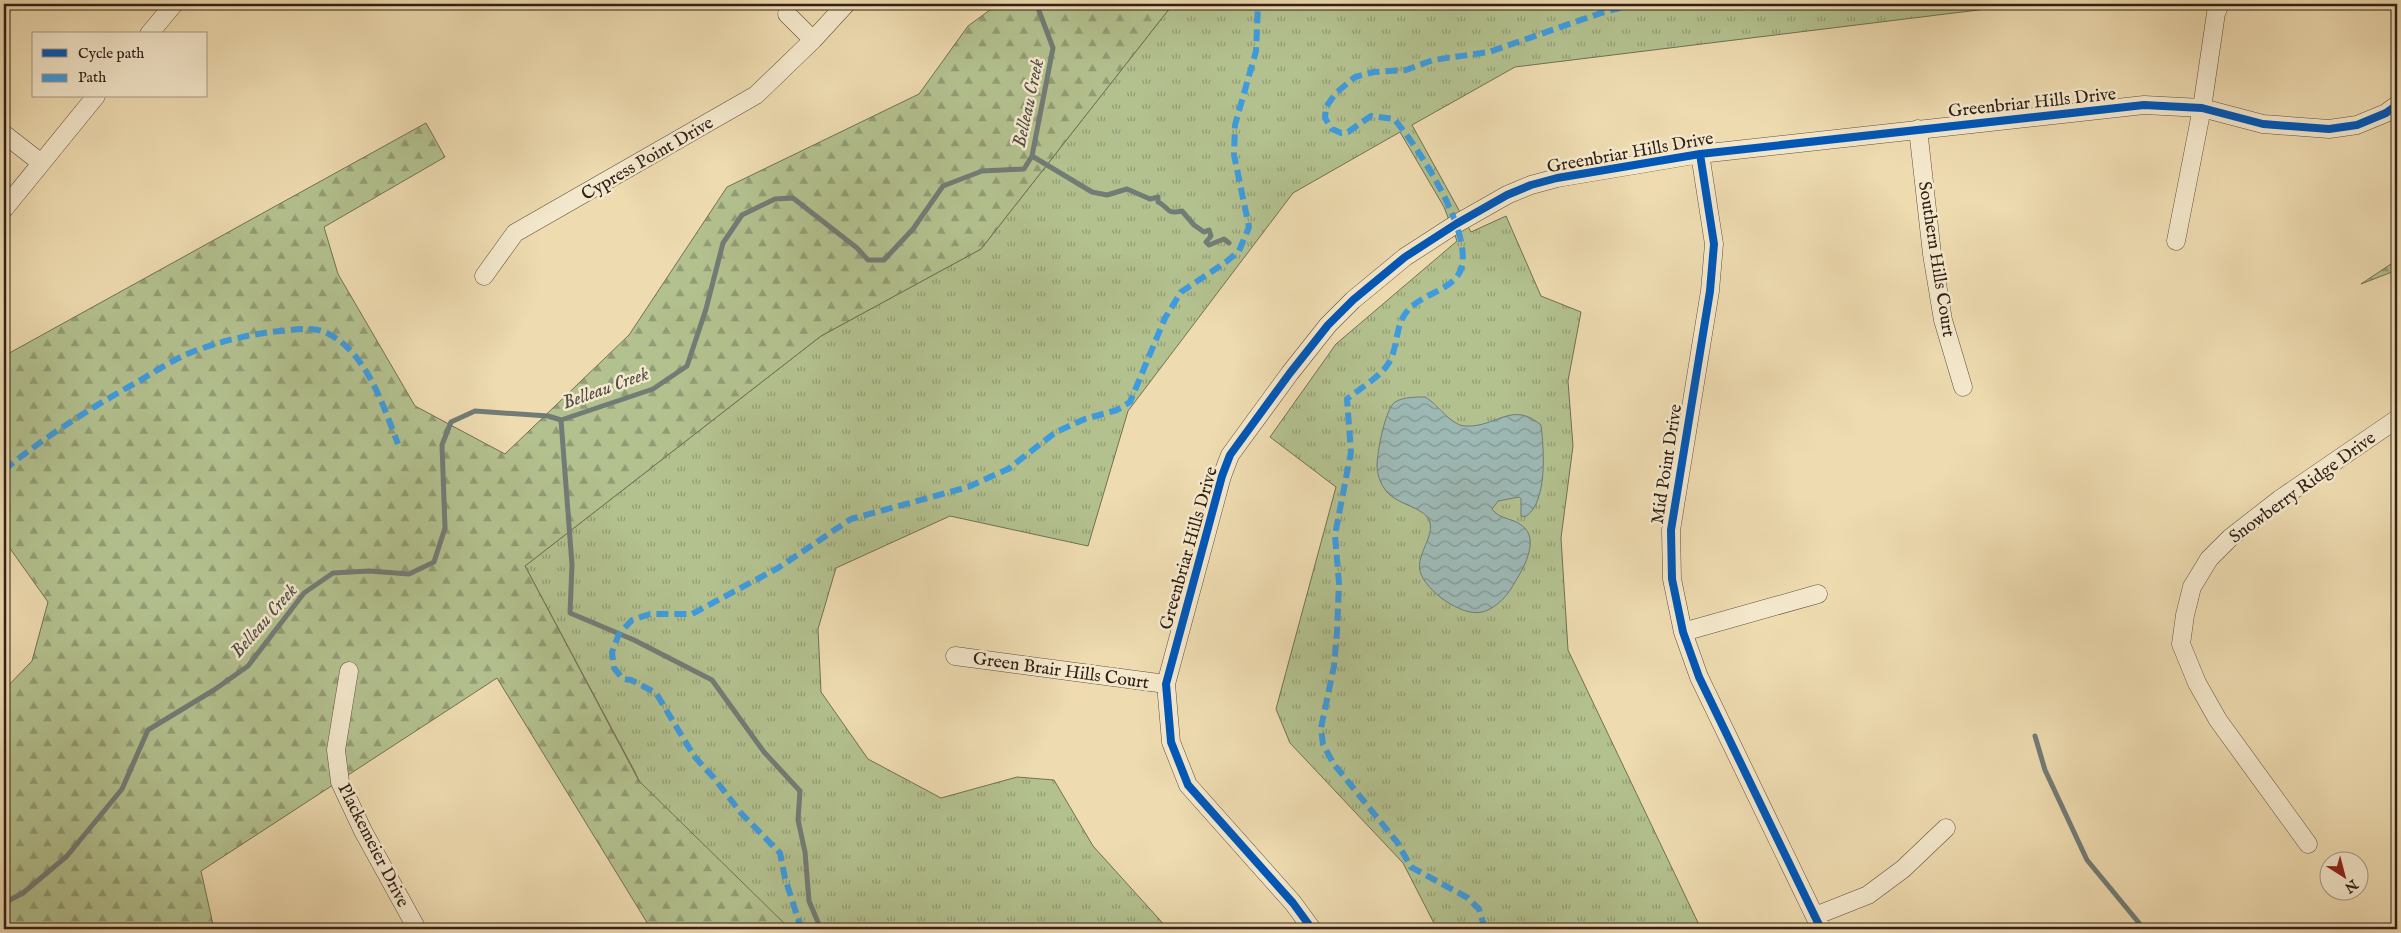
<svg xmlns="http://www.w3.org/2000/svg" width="2401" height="933" viewBox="0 0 2401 933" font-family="'IM FELL English',serif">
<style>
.grass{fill:url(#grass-tufts);stroke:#727054}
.forest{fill:url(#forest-firs);stroke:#727054}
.water{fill:url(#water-waves);stroke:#727c76}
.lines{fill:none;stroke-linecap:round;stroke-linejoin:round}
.stream{stroke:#727c76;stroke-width:5}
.minor-casing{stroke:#604f3e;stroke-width:19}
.minor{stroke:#f4e8cc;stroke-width:18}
.quiet{stroke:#3e9bdf;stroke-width:6;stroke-dasharray:12 6;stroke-linecap:butt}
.cycleway-casing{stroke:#f4e8cc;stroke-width:11}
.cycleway{stroke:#0057b8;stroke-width:8}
.labels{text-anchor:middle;stroke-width:5;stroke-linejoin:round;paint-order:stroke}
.street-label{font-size:18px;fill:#312018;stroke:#f4e8cc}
.water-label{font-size:19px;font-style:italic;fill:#514e47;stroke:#f4e8cc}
</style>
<defs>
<pattern id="grass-tufts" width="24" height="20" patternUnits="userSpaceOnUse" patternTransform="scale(1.25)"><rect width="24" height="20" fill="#b3c18f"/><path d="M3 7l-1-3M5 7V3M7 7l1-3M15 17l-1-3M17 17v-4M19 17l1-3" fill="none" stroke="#929c74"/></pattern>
<pattern id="forest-firs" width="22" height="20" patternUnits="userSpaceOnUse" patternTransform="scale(1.25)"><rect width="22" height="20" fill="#b3c18f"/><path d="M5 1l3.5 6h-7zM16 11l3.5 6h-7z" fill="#929c74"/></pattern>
<pattern id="water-waves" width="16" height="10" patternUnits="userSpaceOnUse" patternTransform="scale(1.25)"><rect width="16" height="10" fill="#9db9b5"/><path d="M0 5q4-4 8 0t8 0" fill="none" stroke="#819692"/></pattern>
</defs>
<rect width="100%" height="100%" fill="#eedbb0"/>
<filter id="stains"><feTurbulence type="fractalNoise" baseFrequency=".004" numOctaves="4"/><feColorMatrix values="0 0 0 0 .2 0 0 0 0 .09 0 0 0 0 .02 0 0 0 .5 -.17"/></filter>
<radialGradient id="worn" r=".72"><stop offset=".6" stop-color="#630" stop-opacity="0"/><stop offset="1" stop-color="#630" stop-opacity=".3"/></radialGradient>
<path class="grass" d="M1173,4H2027L1515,67L1412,125L1471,232L1506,216L1541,296L1581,312L1568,381L1573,446L1561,538L1568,650L1701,929H1437L1403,863L1290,743L1276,709L1336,487L1270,437L1336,344L1457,241L1444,207L1400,132L1293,193L1128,411L1088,546L950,516L836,568L818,629L821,692L868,759L941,798L1017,777L1054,780L1093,846L1168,929H705L635,772L525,566L821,336L981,249Z"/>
<path class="forest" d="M998,4H1173L981,249L821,336L525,566L639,781L790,929H651L497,678L201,871L214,929H4V690L32,661L48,602L4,540V356L426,123L445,157L324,227L338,274L415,406L505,454L629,335L727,187L919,94L968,26Z
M2397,260V270L2361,284Z"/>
<path class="water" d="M1425,397C1438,404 1450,425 1465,426C1496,428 1512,400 1541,425C1544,449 1548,503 1525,517L1521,516V499L1519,497L1498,501L1492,509C1498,518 1509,518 1518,523C1542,535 1525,566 1515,582C1509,594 1496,609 1482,612C1462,617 1425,591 1420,571C1416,554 1436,535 1429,520C1423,506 1394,505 1384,488C1380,482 1377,473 1377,466C1377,453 1385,409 1395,402C1403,397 1416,397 1425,397Z"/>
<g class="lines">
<path class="stream" d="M1032,156L1092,192L1107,195L1127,189L1150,199L1158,197V202C1170,207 1165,215 1182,211L1194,225L1204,232L1209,230L1211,236L1206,242L1209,245L1224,239L1229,243
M561,420L572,565L570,613L634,640L712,680L764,752L800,791L798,820L805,852L809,901L820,927L824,929
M2035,736L2045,770L2087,860L2144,929
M4,903L23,893L67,856L122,789L148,730L214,690L248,666L304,593L333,573L369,571L409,574L434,562L445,528L442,445L451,422L475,411L548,416L561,420L653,389L687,366L706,309L723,243L742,215L775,199L793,198L857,248L868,260H884L913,229L943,186L982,171L1024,169L1032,156L1053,48L1038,8L1043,4"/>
<defs>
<path id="minor" d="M787,14L813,40
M149,34L174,4
M1918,129L1932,254L1943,320L1963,387
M4,134L40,162
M1700,154L1714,244L1710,291L1671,530L1672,579L1683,632L1699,677L1821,929
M4,209L96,96
M2176,241L2202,108L2216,13L2220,4
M484,276L515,233L756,95L813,40L846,4
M1683,632L1818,594
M955,656L1166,684
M349,671L336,750L340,782L363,831L417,929
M2308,844L2218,720L2197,683L2181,644L2185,615L2192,587L2209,559L2230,538L2280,499L2397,419
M1815,916L1868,895L1903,869L1946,828
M1312,929L1293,903L1188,785L1171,742L1166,684L1222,476L1230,455L1290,373L1328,325L1353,300L1405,257L1456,224L1507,195L1531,185L1557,178L1700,154L2144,105L2202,108L2263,124L2329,129L2357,125L2386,113L2397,105"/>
</defs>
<use href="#minor" class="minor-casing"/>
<use href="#minor" class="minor"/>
<path class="quiet" d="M1900,4L1910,7L1926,4
M4,470C46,436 92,407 139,381C156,371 174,359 192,352C221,341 250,334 280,331C293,330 310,327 322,331C365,347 383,405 398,444
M804,929L799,922L785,878L780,853L741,813L714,778L694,756L656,693L631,680L623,679L614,668L612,652L619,634L632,620L650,614H692L778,568L851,519L968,487L1008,469L1056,432L1085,419L1117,410L1130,402L1165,318L1181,292L1226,262L1239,251L1249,227L1234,155L1235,125L1256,51L1258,4
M1485,929L1479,909L1468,898L1411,867L1397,842L1333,763L1323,744L1321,728L1334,666L1337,632L1339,583L1335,535L1351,452L1347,399C1358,390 1381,376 1388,364C1398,349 1395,328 1405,314C1418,296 1441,293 1455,279C1486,248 1416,144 1394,119L1371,116L1348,132L1341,133L1332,129L1325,118L1326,107L1336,93L1355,77L1374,72L1406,70L1433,60L1489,52L1601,13L1630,5L1721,4"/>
<defs>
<path id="cycleway" d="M1700,154L1714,244L1710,291L1671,530L1672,579L1683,632L1699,677L1821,929
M1312,929L1293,903L1188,785L1171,742L1166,684L1222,476L1230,455L1290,373L1328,325L1353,300L1405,257L1456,224L1507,195L1531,185L1557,178L1700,154L2144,105L2202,108L2263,124L2329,129L2357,125L2386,113L2397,105"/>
</defs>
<use href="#cycleway" class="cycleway-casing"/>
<use href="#cycleway" class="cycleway"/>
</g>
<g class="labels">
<g class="street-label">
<text transform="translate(2032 102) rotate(-6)" y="6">Greenbriar Hills Drive</text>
<text transform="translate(1630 152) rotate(-10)" y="6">Greenbriar Hills Drive</text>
<text transform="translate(647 158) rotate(-30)" y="6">Cypress Point Drive</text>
<text transform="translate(1937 259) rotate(81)" y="6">Southern Hills Court</text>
<text transform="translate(1666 464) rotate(-81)" y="6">Mid Point Drive</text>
<text transform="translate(2302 487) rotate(-36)" y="6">Snowberry Ridge Drive</text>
<text transform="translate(1188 548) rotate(-74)" y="6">Greenbriar Hills Drive</text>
<text transform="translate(1061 670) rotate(8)" y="6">Green Brair Hills Court</text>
<text transform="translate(374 845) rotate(63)" y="6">Plackemeier Drive</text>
</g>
<g class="water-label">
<text transform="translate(1027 103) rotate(-78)" y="7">Belleau Creek</text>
<text transform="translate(605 387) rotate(-20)" y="7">Belleau Creek</text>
<text transform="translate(263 620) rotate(-49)" y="7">Belleau Creek</text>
</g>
</g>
<rect width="2401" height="933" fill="none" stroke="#eedbb0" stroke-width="20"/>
<rect x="5" y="5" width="2391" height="923" fill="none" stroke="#312018" stroke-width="2.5"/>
<rect x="10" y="10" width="2381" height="913" fill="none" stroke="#312018"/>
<rect x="32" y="32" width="175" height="65" fill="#f4e8cc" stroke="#a69884"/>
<rect x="42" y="49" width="25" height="8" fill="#0057b8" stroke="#a69884"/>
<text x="78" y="58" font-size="15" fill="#312018">Cycle path</text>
<rect x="42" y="74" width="25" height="8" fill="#3e9bdf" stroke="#a69884"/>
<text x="78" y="82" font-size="15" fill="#312018">Path</text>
<g transform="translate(2344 876) rotate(144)"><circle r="24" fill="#f4e8cc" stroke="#a69884"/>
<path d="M0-4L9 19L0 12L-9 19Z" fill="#8f2418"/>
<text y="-8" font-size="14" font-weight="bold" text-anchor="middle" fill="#312018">N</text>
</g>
<rect width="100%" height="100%" filter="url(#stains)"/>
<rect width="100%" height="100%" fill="url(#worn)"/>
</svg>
